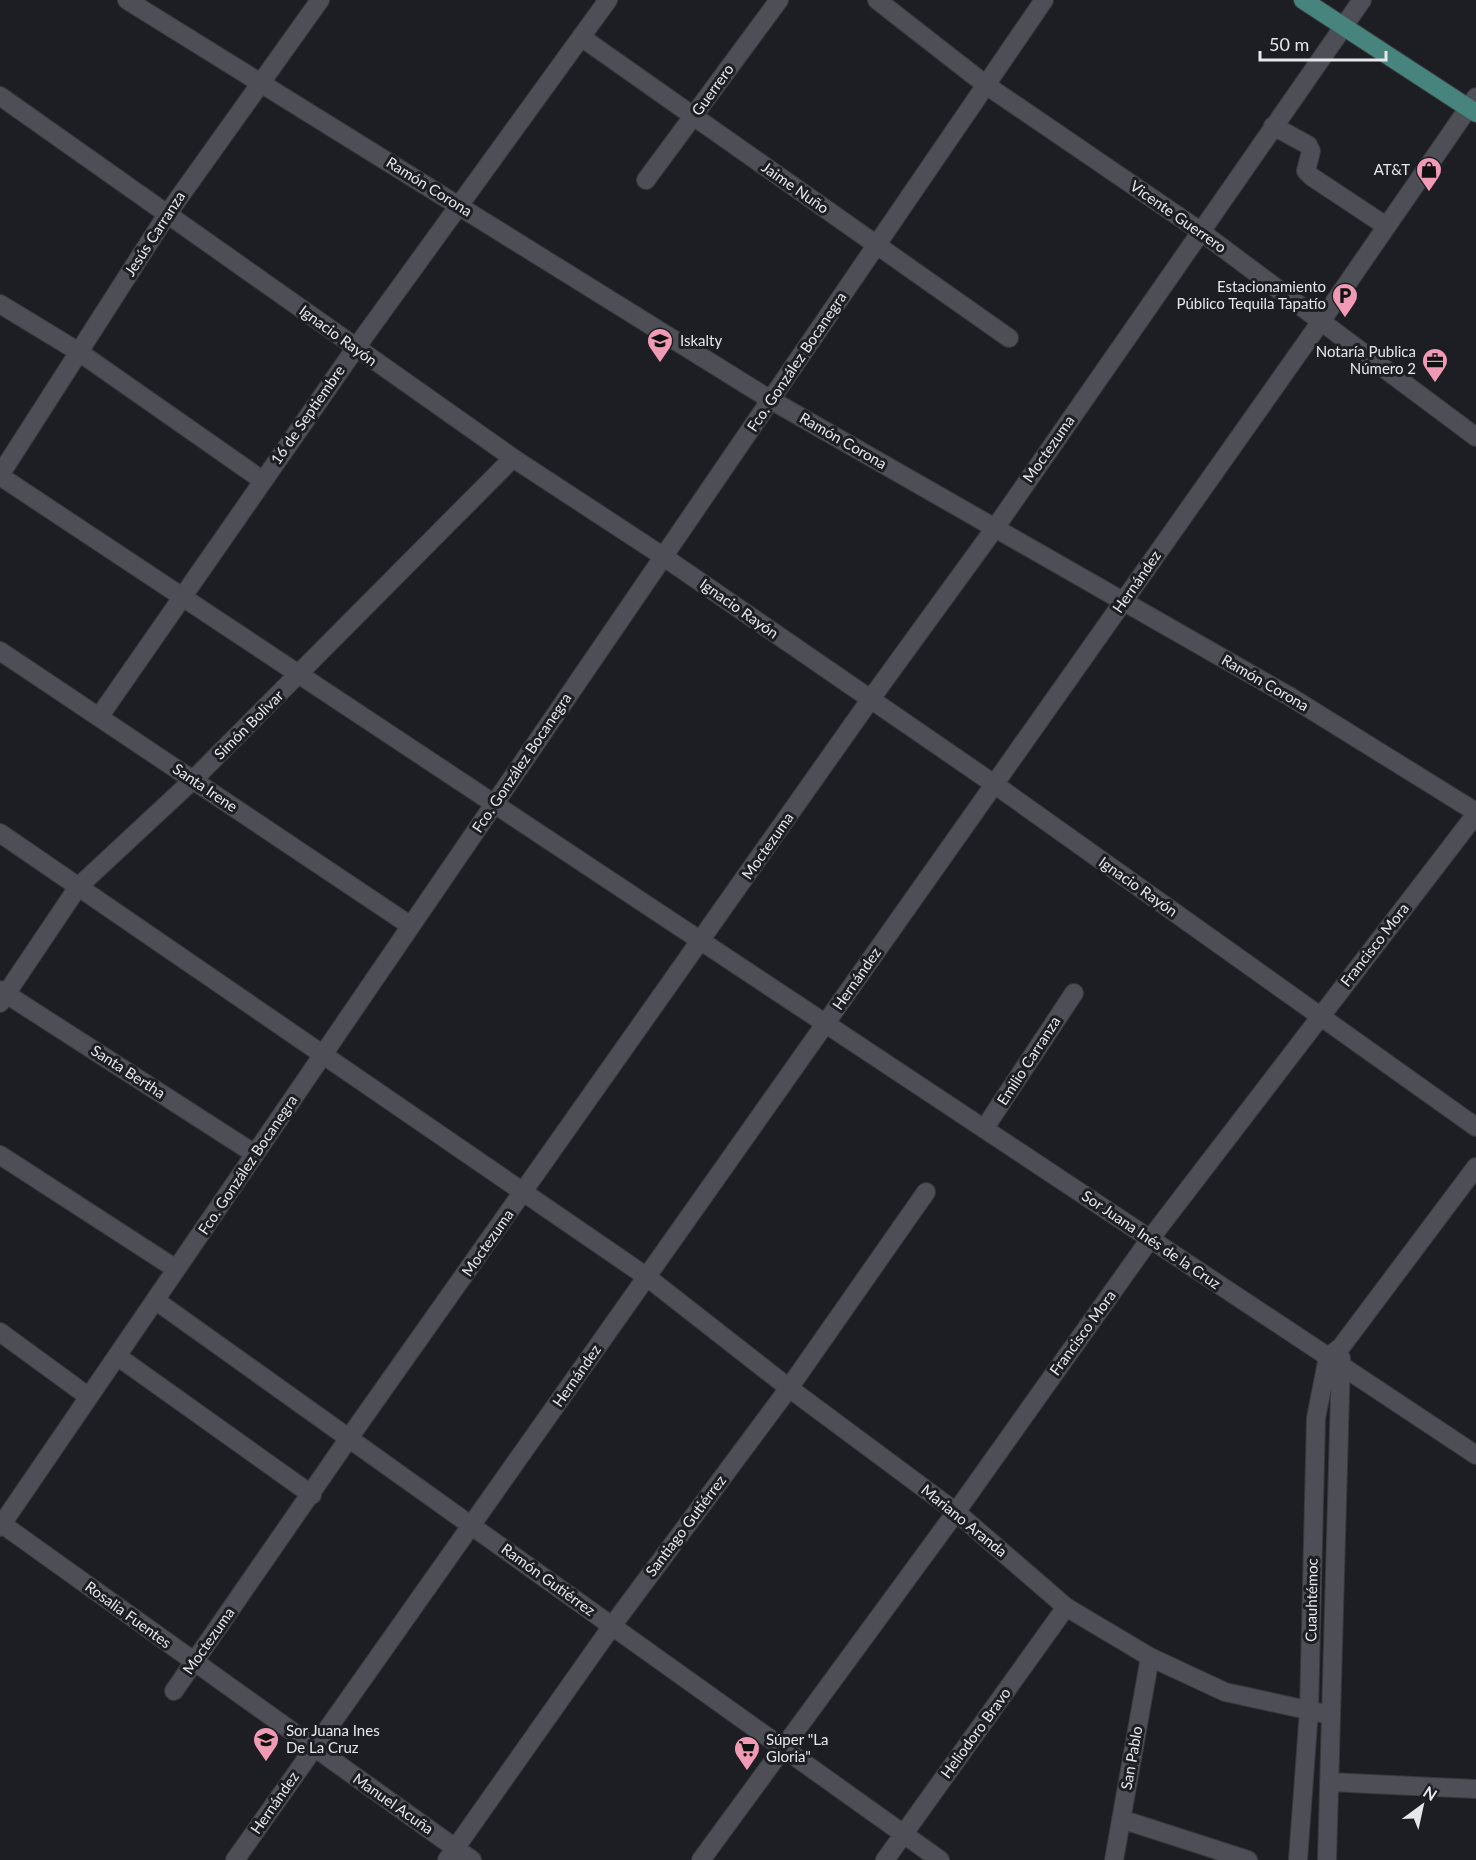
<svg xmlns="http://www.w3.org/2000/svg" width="1476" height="1860" viewBox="0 0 1476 1860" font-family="Lato,sans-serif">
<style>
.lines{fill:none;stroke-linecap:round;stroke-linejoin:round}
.minor-casing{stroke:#38393d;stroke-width:20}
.tertiary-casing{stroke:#38393d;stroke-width:20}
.primary-casing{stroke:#38393d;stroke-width:20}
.minor{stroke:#4e4f56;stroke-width:18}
.tertiary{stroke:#4e4f56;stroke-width:18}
.primary{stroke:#46847d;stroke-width:18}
.labels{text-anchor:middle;stroke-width:6;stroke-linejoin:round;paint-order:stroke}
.street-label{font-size:15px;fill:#e6e7ea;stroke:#1d1e23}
.poi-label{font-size:15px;fill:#e6e7ea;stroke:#1d1e23;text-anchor:end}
</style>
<rect width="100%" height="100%" fill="#1d1e23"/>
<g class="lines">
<defs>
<path id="minor" d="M127,0L771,400L1289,696L1476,812
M877,0L986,85L1200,231L1476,437
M581,37L1009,338
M0,96L513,458L664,557L994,784L1476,1127
M1273,126L1308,145L1311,151L1306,171L1312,177L1386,226
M646,180L779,0
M0,304L79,352L262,480
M0,475L168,213L320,0
M0,476L1476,1455
M0,651L411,926
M99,717L355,349L608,0
M0,833L647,1277L789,1388L956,1512L1066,1607L1150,1657L1225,1692L1330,1715
M0,990L255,1154
M0,1003L78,887L193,780L513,458
M984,1129L1074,993
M0,1155L176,1269
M155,1300L940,1860
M0,1332L89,1397
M117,1356L312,1495
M2,1524L472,1860
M0,1527L1044,0
M174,1691L349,1438L870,700L995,528L1362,0
M1329,1782L1476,1789
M1121,1819L1248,1860
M447,1860L612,1626L789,1388L926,1192
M701,1860L956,1512L1150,1239L1476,814
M885,1860L1066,1607
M1114,1860L1150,1657
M1298,1860L1309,1710L1316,1418L1328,1357L1341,1347L1476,1167
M1327,1860L1341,1358"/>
<path id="tertiary" d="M235,1860L1322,320L1476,97"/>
<path id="primary" d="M1303,0L1476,113"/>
</defs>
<use href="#minor" class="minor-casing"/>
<use href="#tertiary" class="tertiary-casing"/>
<use href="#primary" class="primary-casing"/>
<use href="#minor" class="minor"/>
<use href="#tertiary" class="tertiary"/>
<use href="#primary" class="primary"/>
</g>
<defs>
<symbol id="shop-pin" viewBox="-11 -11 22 30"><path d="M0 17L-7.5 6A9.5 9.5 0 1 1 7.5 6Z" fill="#f09ab5" stroke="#1d1e23"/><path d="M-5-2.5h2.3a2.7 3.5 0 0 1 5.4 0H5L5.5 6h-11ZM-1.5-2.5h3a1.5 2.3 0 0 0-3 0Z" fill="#111"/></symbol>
<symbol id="parking-pin" viewBox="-11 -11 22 30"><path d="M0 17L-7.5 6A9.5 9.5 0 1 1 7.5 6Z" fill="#f09ab5" stroke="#1d1e23"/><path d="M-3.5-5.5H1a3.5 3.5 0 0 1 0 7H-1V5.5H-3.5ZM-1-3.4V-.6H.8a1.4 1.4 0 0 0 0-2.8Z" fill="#111"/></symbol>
<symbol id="school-pin" viewBox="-11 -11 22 30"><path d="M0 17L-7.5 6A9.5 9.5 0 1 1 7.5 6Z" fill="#f09ab5" stroke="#1d1e23"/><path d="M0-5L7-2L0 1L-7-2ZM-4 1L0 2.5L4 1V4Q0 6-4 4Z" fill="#111"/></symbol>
<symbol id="office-pin" viewBox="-11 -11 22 30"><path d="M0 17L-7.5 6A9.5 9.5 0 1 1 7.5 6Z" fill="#f09ab5" stroke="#1d1e23"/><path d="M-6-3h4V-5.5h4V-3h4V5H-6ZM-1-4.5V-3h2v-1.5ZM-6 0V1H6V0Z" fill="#111"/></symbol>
<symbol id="supermarket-pin" viewBox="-11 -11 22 30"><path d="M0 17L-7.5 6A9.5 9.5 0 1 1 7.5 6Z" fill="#f09ab5" stroke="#1d1e23"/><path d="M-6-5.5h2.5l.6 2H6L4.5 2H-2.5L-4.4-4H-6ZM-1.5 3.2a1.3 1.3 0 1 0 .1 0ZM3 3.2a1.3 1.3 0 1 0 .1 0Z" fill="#111"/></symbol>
</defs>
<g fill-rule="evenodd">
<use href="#shop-pin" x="1414" y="155" width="30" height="40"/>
<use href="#parking-pin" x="1330" y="281" width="30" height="40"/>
<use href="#school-pin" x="645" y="326" width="30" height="40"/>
<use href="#office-pin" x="1420" y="346" width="30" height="40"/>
<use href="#school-pin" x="251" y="1725" width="30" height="40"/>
<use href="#supermarket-pin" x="732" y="1734" width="30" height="40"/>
</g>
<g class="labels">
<g class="street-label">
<text transform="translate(713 90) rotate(-54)" y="5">Guerrero</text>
<text transform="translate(429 187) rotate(32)" y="5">Ramón Corona</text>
<text transform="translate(795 188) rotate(35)" y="5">Jaime Nuño</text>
<text transform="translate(1178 217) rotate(35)" y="5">Vicente Guerrero</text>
<text transform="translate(155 234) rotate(-57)" y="5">Jesús Carranza</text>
<text transform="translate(338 336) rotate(36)" y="5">Ignacio Rayón</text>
<text transform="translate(797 362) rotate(-56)" y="5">Fco. González Bocanegra</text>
<text transform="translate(308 415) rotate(-55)" y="5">16 de Septiembre</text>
<text transform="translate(843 441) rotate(30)" y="5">Ramón Corona</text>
<text transform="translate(1049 449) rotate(-55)" y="5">Moctezuma</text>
<text transform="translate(1137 582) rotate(-55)" y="5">Hernández</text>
<text transform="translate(739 609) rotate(35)" y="5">Ignacio Rayón</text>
<text transform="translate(1265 683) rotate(30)" y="5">Ramón Corona</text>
<text transform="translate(249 725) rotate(-45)" y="5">Simón Bolivar</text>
<text transform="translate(522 763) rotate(-56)" y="5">Fco. González Bocanegra</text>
<text transform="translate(205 788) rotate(34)" y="5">Santa Irene</text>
<text transform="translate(768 846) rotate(-55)" y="5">Moctezuma</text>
<text transform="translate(1138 887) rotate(35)" y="5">Ignacio Rayón</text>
<text transform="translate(1375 945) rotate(-52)" y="5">Francisco Mora</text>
<text transform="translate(857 979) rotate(-55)" y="5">Hernández</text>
<text transform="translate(1029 1061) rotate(-57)" y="5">Emilio Carranza</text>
<text transform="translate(128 1072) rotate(33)" y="5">Santa Bertha</text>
<text transform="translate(248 1165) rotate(-56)" y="5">Fco. González Bocanegra</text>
<text transform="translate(1151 1240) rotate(34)" y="5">Sor Juana Inés de la Cruz</text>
<text transform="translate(488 1243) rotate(-55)" y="5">Moctezuma</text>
<text transform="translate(1083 1333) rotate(-54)" y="5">Francisco Mora</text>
<text transform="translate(577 1376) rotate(-55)" y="5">Hernández</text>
<text transform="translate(964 1521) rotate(39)" y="5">Mariano Aranda</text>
<text transform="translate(686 1526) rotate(-53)" y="5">Santiago Gutiérrez</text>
<text transform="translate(548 1580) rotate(36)" y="5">Ramón Gutiérrez</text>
<text transform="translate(1312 1600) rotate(-89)" y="5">Cuauhtémoc</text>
<text transform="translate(128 1615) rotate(36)" y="5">Rosalia Fuentes</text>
<text transform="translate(209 1641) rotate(-55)" y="5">Moctezuma</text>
<text transform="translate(976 1733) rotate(-54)" y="5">Heliodoro Bravo</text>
<text transform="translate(1132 1758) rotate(-80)" y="5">San Pablo</text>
<text transform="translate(275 1803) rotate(-55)" y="5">Hernández</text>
<text transform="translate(393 1804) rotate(35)" y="5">Manuel Acuña</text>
</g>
<g class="poi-label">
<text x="1410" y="175">AT&amp;T</text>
<text x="1326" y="292">Estacionamiento<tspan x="1326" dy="17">Público Tequila Tapatío</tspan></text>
<text x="680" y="346" text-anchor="start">Iskalty</text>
<text x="1416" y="357">Notaría Publica<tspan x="1416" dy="17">Número 2</tspan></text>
<text x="286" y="1736" text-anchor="start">Sor Juana Ines<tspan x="286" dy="17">De La Cruz</tspan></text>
<text x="766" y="1745" text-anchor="start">Súper "La<tspan x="766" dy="17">Gloria"</tspan></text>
</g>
</g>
<g transform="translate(1422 1806) rotate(33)" stroke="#1d1e23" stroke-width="4.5" paint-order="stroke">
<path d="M0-4.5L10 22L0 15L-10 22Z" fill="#e6e7ea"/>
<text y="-9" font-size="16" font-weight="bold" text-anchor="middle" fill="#e6e7ea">N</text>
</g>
<path d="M1260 51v9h126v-9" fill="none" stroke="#e6e7ea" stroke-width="3"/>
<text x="1269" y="51" font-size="18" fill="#e6e7ea" stroke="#1d1e23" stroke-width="4.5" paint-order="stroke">50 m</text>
</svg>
